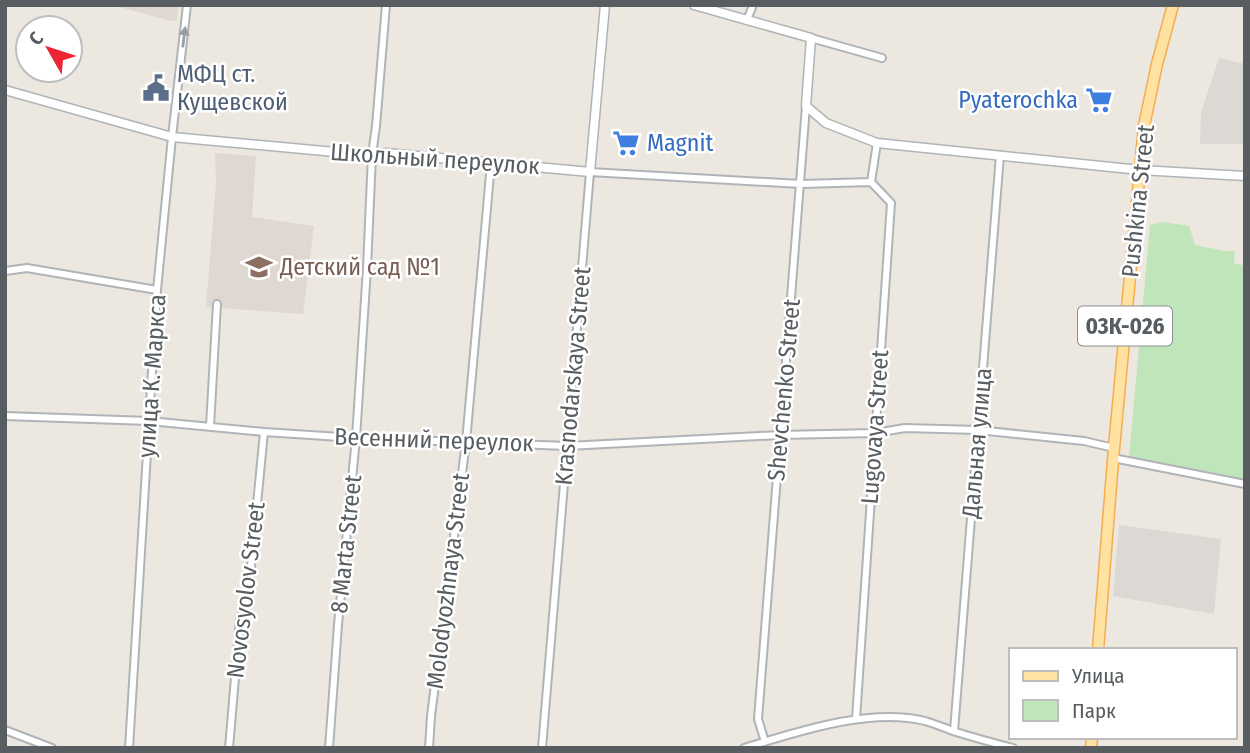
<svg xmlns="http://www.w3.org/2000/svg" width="1250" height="753" viewBox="0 0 1250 753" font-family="'Fira Sans Condensed',sans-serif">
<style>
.industrial{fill:#dcd9d4}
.education{fill:#ded8d0}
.green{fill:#c0e5ba}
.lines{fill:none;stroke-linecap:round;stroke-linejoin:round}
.minor-casing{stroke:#b0b4b8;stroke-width:10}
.tertiary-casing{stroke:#b0b4b8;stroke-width:11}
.primary-casing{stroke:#f4ad50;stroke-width:13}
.minor{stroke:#fff;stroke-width:6}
.tertiary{stroke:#fff;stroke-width:8}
.primary{stroke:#ffe1a1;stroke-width:10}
.oneway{fill:#9b9ea0}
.labels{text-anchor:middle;stroke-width:5;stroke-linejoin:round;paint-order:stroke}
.shield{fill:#fff;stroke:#8a8e90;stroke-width:2}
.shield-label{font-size:23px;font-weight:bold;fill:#585d61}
.service-label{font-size:24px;fill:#4e5e75;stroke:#fff;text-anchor:start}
.shop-label{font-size:24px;fill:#366cbe;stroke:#fff;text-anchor:end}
.street-label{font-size:24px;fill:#585d61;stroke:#fff}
.education-label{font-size:24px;fill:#785e54;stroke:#fff;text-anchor:start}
</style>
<rect width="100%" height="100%" fill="#ece7df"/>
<path class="industrial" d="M1219,58L1245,64V144H1200L1201,112Z
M1119,525L1221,539L1214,614L1113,596Z"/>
<path class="education" d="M112,5H178L177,20L171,21Z
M215,153L256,156L252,217L314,226L303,314L206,307L216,183Z"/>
<path class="green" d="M1163,222L1189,226L1195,245L1224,251H1235L1234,264L1245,265V481L1129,457L1150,225Z"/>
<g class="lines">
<defs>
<path id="minor" d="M747,20L753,5
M811,38L882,58
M5,271L27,268L157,290
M5,416L149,421L264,432L356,438L567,446L780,435L875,433L905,428L978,430L1084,441L1114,448
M210,426L217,304
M1113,458L1245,484
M856,719L891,203L871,182L877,143
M5,730L52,748
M954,731L1000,155
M765,742L758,719L806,106
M129,748L157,290L172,137L187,5
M229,748L240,619L248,597L264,432
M329,748L338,625L356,438L367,268L372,155L376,126L386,5
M429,748L431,716L466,442L491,163
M542,748L590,172L801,184L871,182
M744,748C797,732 870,707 925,721C935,724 945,728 956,732C975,738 994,743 1013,748"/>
<path id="tertiary" d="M694,5L811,38L806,106L826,123L877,143L1140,170L1245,176
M5,90L172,137L357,154L372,155L386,153L590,172L605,5"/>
<path id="primary" d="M1098,650L1114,448L1144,126L1157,64L1173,5
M1091,748L1092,737"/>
</defs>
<use href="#minor" class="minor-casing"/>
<use href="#tertiary" class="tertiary-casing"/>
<use href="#primary" class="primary-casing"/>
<use href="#minor" class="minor"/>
<use href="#tertiary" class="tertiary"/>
<use href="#primary" class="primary"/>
</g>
<defs><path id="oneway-solid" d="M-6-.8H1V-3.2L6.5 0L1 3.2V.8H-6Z" transform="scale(1.75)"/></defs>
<use class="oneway" href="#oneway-solid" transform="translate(184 37) rotate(-83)"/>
<defs>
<symbol id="civic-bare" viewBox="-9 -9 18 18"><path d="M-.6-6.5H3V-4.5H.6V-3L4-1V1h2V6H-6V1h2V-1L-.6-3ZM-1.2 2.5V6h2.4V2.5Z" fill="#5c6f8a" stroke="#fff" stroke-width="2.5" paint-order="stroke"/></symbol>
<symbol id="supermarket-bare" viewBox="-9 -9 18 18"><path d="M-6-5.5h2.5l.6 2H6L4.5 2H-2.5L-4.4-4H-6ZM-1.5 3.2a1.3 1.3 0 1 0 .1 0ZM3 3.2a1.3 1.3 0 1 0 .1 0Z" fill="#3f7fe0" stroke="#fff" stroke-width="2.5" paint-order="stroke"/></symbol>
<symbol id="school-bare" viewBox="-9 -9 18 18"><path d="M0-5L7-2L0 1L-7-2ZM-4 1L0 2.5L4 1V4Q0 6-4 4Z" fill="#8d6e63" stroke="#fff" stroke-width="2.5" paint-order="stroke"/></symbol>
</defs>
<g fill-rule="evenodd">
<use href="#civic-bare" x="137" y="69" width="38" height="38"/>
<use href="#supermarket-bare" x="1080" y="81" width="38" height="38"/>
<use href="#supermarket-bare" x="607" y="124" width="38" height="38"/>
<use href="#school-bare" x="240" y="248" width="38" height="38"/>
</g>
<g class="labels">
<rect class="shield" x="1078" y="306.5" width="94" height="39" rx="5"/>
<g class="shield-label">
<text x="1125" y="334">03К-026</text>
</g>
<g class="service-label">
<text x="177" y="82">МФЦ ст.<tspan x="177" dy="28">Кущевской</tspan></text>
</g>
<g class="shop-label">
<text x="1078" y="108">Pyaterochka</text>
<text x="647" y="151" text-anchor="start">Magnit</text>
</g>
<g class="street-label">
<text transform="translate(435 159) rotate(4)" y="8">Школьный переулок</text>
<text transform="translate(1138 201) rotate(-84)" y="8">Pushkina Street</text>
<text transform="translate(152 376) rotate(-86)" y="8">улица К. Маркса</text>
<text transform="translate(573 376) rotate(-85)" y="8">Krasnodarskaya Street</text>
<text transform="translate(784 390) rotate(-85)" y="8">Shevchenko Street</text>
<text transform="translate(875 427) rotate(-86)" y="8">Lugovaya Street</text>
<text transform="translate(434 440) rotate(2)" y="8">Весенний переулок</text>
<text transform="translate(977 443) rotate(-85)" y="8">Дальная улица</text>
<text transform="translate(346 544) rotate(-84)" y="8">8 Marta Street</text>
<text transform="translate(448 581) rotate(-83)" y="8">Molodyozhnaya Street</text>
<text transform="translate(246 590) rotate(-83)" y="8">Novosyolov Street</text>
</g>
<g class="education-label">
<text x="280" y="275">Детский сад №1</text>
</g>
</g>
<rect width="1250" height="753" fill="none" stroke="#585d61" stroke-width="14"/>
<rect x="1009" y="648" width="228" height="91" fill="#ffffff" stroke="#bcbec0" stroke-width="2"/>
<rect x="1023" y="671" width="35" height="10" fill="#ffe1a1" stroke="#bcbec0" stroke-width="2"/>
<text x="1072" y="683" font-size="21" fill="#585d61">Улица</text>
<rect x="1023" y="700" width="35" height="21" fill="#c0e5ba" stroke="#bcbec0" stroke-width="2"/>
<text x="1072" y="718" font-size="21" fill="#585d61">Парк</text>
<g transform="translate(49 49) rotate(309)"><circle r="33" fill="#ffffff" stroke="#bcbec0" stroke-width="2"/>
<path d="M0-5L12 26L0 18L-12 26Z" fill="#ec2433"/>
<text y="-10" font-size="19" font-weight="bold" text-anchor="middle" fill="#585d61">С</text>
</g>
</svg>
